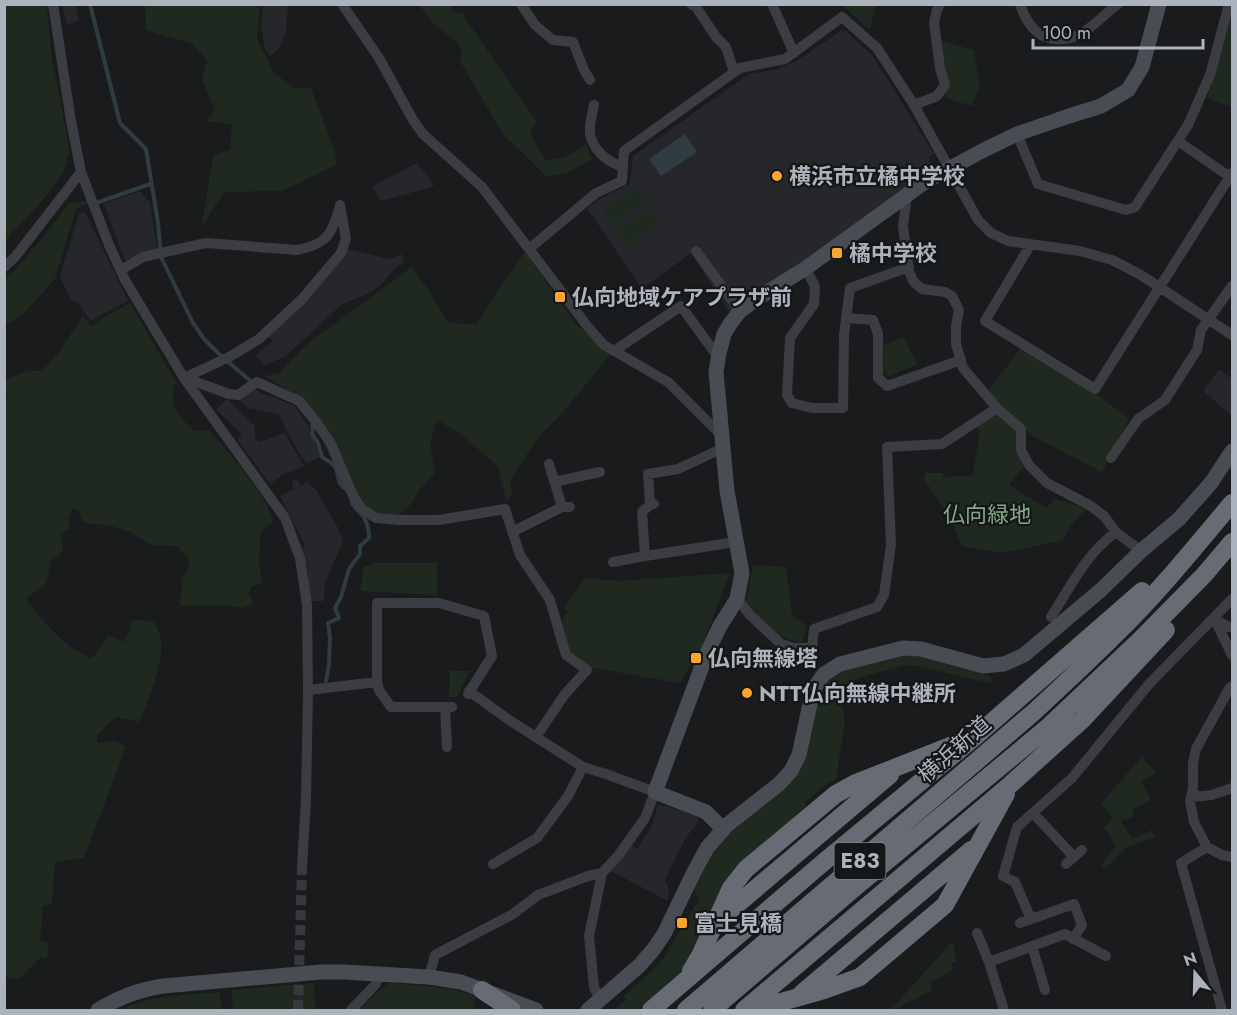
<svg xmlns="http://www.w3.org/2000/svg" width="1237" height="1015" viewBox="0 0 1237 1015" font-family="Jost,'Noto Sans JP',sans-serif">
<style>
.built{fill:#26272a}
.green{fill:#202920}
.water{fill:#2f3c42}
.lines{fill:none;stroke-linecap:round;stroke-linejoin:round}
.stream{stroke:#2f3c42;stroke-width:4}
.street-tunnel{stroke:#37393d;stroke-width:10;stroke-dasharray:10 5;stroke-linecap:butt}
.street{stroke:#3b3d42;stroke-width:10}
.secondary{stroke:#494c52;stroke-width:15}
.highway{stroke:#676b74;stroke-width:18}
.poi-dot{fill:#fda533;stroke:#151618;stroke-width:2}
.labels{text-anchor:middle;stroke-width:4.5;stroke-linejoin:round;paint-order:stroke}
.shield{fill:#151618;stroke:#7f848c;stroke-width:1.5}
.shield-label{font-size:21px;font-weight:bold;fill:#acb3bd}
.poi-label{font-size:22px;font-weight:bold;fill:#acb3bd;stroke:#151618;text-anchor:start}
.park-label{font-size:22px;fill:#84a983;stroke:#151618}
.street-label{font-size:22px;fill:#acb3bd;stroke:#151618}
</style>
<rect width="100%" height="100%" fill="#1a1b1d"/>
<path class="built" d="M62,5H83L76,7L79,20L67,25Z
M263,5H288L286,32L280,47L270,57L265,49L261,26Z
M842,30L846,31L872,55L934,154L929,157L932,169L730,313L691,253L642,289L587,208L601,198L630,184L633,156L749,74L778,69L798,60Z
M417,163L434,184L432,187L381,201L372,186Z
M140,191L150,202L157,249L142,253L125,261L104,204Z
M85,212L128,301L90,321L79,303L70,299L60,276L79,213Z
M347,249L389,259L402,254L404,263L396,267L381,285L365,295L342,304L285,357L264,365L255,355L273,341L267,335Z
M1219,369L1232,379V416L1203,391Z
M254,387L259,392L294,405L310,429L320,457L306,464L286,430L279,414L248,408L238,398Z
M227,399L255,426V439L260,442L285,433L304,466L282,475L270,484L237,439L242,435L216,409Z
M297,479L301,486L307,481L317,491L338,528L343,541L325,582L324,601H309L307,567L302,547L305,545L280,496L293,489L292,480Z
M658,804L682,811L698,818V822L685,839L665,880L669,889L668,901L609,870L630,844L637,849L652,826Z"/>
<path class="green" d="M5,4L47,5L51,53L70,152C67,158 67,164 64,170C49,197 25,218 5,241Z
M145,4L260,5L257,39L274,73L294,88H311L334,149L337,164L314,176L281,191L224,192L202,226L213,155L230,150L232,124L205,121L215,110L202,80L207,61L193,44L146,30Z
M419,5H451L452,11L464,14L467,21L537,122L530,131L538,149L547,161L565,157L586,144L592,159L567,173L547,177L503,134L460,61L462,52L458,43L435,25Z
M842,5H876L870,30Z
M1232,9V107L1207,98Z
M942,41L973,50L980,84L972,106L945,98L946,76L941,64Z
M635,187L646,203L613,225L602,210Z
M87,201L88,203L76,209L55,279L25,312L11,322L5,323V280C29,256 49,230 69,203Z
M650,208L660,224L627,247L616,231Z
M525,252L577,325L611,354L563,412L539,436L510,480L512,494L506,501L498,466L459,433L437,420L430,444L435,472L419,491L410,505L393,520L373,515L343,479L330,457L304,400L265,376L279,373L308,343L412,267L430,292L448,323L477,324L503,283Z
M130,303L176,382C168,404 178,417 195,431L209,430C231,456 262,489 274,521L261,531C260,548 257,565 263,582L251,587L249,594L253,602L251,605L242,608L220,605L181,606C177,596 186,587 181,577C188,572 189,568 189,560L177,546L152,545L128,531L107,525L88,524L82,520L80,512L75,509H72L68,522L70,529L60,534C64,550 66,552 51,561L46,583L26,599L46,624L69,646L91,659L98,651L109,635L124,642L130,630L131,621L137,619L154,622C158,629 161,636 161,645C162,668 148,701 139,722L117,717L110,722L97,736L98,743L116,741L126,747L84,858L55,862L52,905H43L40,941L47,942L49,956L44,959L41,957L19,979L4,977V404L7,396L5,382V380L28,371H42L56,356L83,316L91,327L106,316Z
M904,337L917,365L888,376L884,373V345Z
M1021,348L1090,389L1129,419L1102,472L1034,437L987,392Z
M995,411L1016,431L1024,466L1009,485L1046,508L1055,499L1087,508L1070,526L1063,540L1003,553L962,546L949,516L924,479L925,473H943V477L973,475L980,432L976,427Z
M374,563H437V595L360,591L364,567Z
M753,565L786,567L792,615L807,626L802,643L775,635L746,602Z
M730,573L702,646L680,683L587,667L568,652L560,624L568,612L564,608L585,578L620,581Z
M909,655L919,656L990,676L992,682L989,683L913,665H906C886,671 852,676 839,692L845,721L836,779L831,783L829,782L805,802L807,806L742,862L686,967L675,979L637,1010H614L626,1000L624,996L658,965L666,955L675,938L700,898L695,895V888L705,864L717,845L733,829L781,789L818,692L829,679L841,671L897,656Z
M449,671H470L457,697H449L450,675L449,674Z
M1142,757L1156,772L1141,781L1151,800L1132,810L1134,816L1121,821L1132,839L1152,830L1155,837L1126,848L1105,869L1101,865L1116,846L1104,828L1113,818L1101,803Z
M953,941L956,961L951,963L953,970L930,982L932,990L894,1010H888L894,1006Z
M314,983L315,1010H233L231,990Z
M389,983L445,988L476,996L473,1010H359L379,991Z
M220,992L221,1010H121C151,994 187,995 220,992Z"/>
<path class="water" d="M685,134L697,152L661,176L649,159Z"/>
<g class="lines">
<path class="stream" d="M90,4L120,123L146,149L158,223L161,257L193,323L204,339L219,354L254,384
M99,202L150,184
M312,425L313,430L312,434L318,443L322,457C326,460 332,462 335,467C341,477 334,481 347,490
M326,681L329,665L330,638L328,623L339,618L335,608L341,597L349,569L360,554V546L369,538C369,531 367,522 363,516C359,511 355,509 352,503"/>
<path class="street-tunnel" d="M298,1010L302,867"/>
<path class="street" d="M53,4L71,121L81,172L109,245L125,280L184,378L285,518L300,558L307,605L308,690L306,800L302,867
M342,4L379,58L413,120L423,134L482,187L570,303L587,326L604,345L668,382L721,435
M521,4L535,25L553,40L573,42L584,70L590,80
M691,4L696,7L716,37L726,47L734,72
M772,4L794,53
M1020,4C1023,14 1029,25 1037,32C1050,43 1072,41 1085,31C1097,23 1106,13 1118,4
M594,105C592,114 589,125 590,134C593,151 608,162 623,167
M914,105L937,96L945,85L940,68L934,22L937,10L940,4
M1017,134L1038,184L1126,210L1135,207L1188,125L1210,75L1229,4
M1178,141L1230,177
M907,194L903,226L909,271L913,281L922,289L945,292L952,296L959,310L956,326V344L963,368L997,408L1021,429V450L1029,465L1047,483L1091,506L1104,516L1116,532L1141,551
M1031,244L985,321L1095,389L1232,173
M529,249L596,193L622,181L624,151L740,68L785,59L842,17L877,48L914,105L978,220L991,233L1008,241L1080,251L1112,260L1141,275L1232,335
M696,251L740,311
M4,267L15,257L81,172
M806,268L815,287L814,304L790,338L787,395L792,403L812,408H843L844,335L850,288L909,267
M121,270L143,257L206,243L297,250C325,245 332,235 339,209
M846,318L873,320L878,334V378L887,386L961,360
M614,351L681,306L718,357
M184,378L229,357L259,339L302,299L341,253L346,239L340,205
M185,378L229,394L238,395L257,382L299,401L317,423L331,444L354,498L362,509L376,518L399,520H439L505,509L520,555L550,600L566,655L587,670L565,694L536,737
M1111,458L1138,419L1165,400L1197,350L1201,330L1232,286
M549,464L562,507
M554,482L600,472
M654,504L650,505L642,512L645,556L736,542
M650,505L648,474L678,469L723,448
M512,532L562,507H570
M613,562L645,556
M737,599L750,615L781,644L794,648H812L814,629L877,607L884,595L891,545L887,447L942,444L997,408
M1051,617C1071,586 1086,554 1116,532
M1214,618L1232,655
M1214,619L1229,627H1232
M1232,686L1229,689L1196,749L1193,763V789L1190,801L1194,822L1207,847L1222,855L1232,857
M308,690L377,682
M469,691L509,720L583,767L606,774L655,792L645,818L618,856L602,873L589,936L594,987L600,1001
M445,707L447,747
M452,707H391L379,690L377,682V603H439L484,616L492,656L468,694
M1191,797L1212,795L1232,788
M1033,813L1074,857
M1207,847L1181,863L1222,1010
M493,864L537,838L568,796L583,767
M1066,864L1082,850
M1031,919L1015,882L1003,876L1017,827L1072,778L1149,684L1232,599
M1020,923L1074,904L1082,925L1073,939
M977,933L989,962L1004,1010
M1032,946L1045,990
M989,962L1065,934L1106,956
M429,977L435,955L513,914L538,895L588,876L602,873
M351,1010L376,984L380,974"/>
<path class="secondary" d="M723,829L706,812L655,792L707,653L720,626L737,599L742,573L727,491L716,372L719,353L724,334L730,324L740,311L755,300L806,268L925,182L980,152L1017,134L1066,117L1101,106L1128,90L1142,67L1159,4
M98,1010C120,997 138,990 163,986L321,972H344L429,977L461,982L536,1010
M588,1010L639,966L653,950L664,934L695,870L707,848L727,825L779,784L791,771L799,755L813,690L824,674L840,664L903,648L921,649L983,666L1004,664L1024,655L1102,589L1141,551L1179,519L1211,483L1232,451"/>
<path class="highway" d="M721,918L890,775
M691,971L700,956L731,888L746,869L836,794L856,783L958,743
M482,990L512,1010
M802,993L971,850
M651,1010L825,861L976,736L1142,591
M686,1010L1034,712C1062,686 1090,660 1117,633C1158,593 1195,547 1232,503
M712,1010L852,890L1047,728L1140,640L1204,575L1232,542
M744,1010L1011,784L1082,720L1166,630
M753,1010L824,990L860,977L945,905L1006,794"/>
</g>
<g class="poi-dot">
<circle cx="777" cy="176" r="6"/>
<rect x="831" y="247" width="12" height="12" rx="3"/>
<rect x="554" y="291" width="12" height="12" rx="3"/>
<rect x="690" y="652" width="12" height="12" rx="3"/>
<circle cx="747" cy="693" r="6"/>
<rect x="676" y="917" width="12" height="12" rx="3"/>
</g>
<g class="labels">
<rect class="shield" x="834.5" y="843" width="51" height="36" rx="4.5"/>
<g class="shield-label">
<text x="860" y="868">E83</text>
</g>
<g class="poi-label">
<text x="789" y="184">横浜市立橘中学校</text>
<text x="849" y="261">橘中学校</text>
<text x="572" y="305">仏向地域ケアプラザ前</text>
<text x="708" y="666">仏向無線塔</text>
<text x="759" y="701">NTT仏向無線中継所</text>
<text x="694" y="931">富士見橋</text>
</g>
<g class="park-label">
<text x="987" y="522">仏向緑地</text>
</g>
<g class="street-label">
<text transform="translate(954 749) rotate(-41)" y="8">横浜新道</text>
</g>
</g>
<rect width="1237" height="1015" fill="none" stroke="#acb3bd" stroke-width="12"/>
<g transform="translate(1195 973) rotate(341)" stroke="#151618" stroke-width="4.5" paint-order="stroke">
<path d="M0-4.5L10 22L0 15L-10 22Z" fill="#acb3bd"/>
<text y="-9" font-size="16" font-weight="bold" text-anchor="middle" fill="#acb3bd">N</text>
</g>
<path d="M1033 39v9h170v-9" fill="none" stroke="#acb3bd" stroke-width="3"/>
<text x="1042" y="39" font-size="18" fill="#acb3bd" stroke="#151618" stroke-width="4.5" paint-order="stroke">100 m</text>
</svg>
